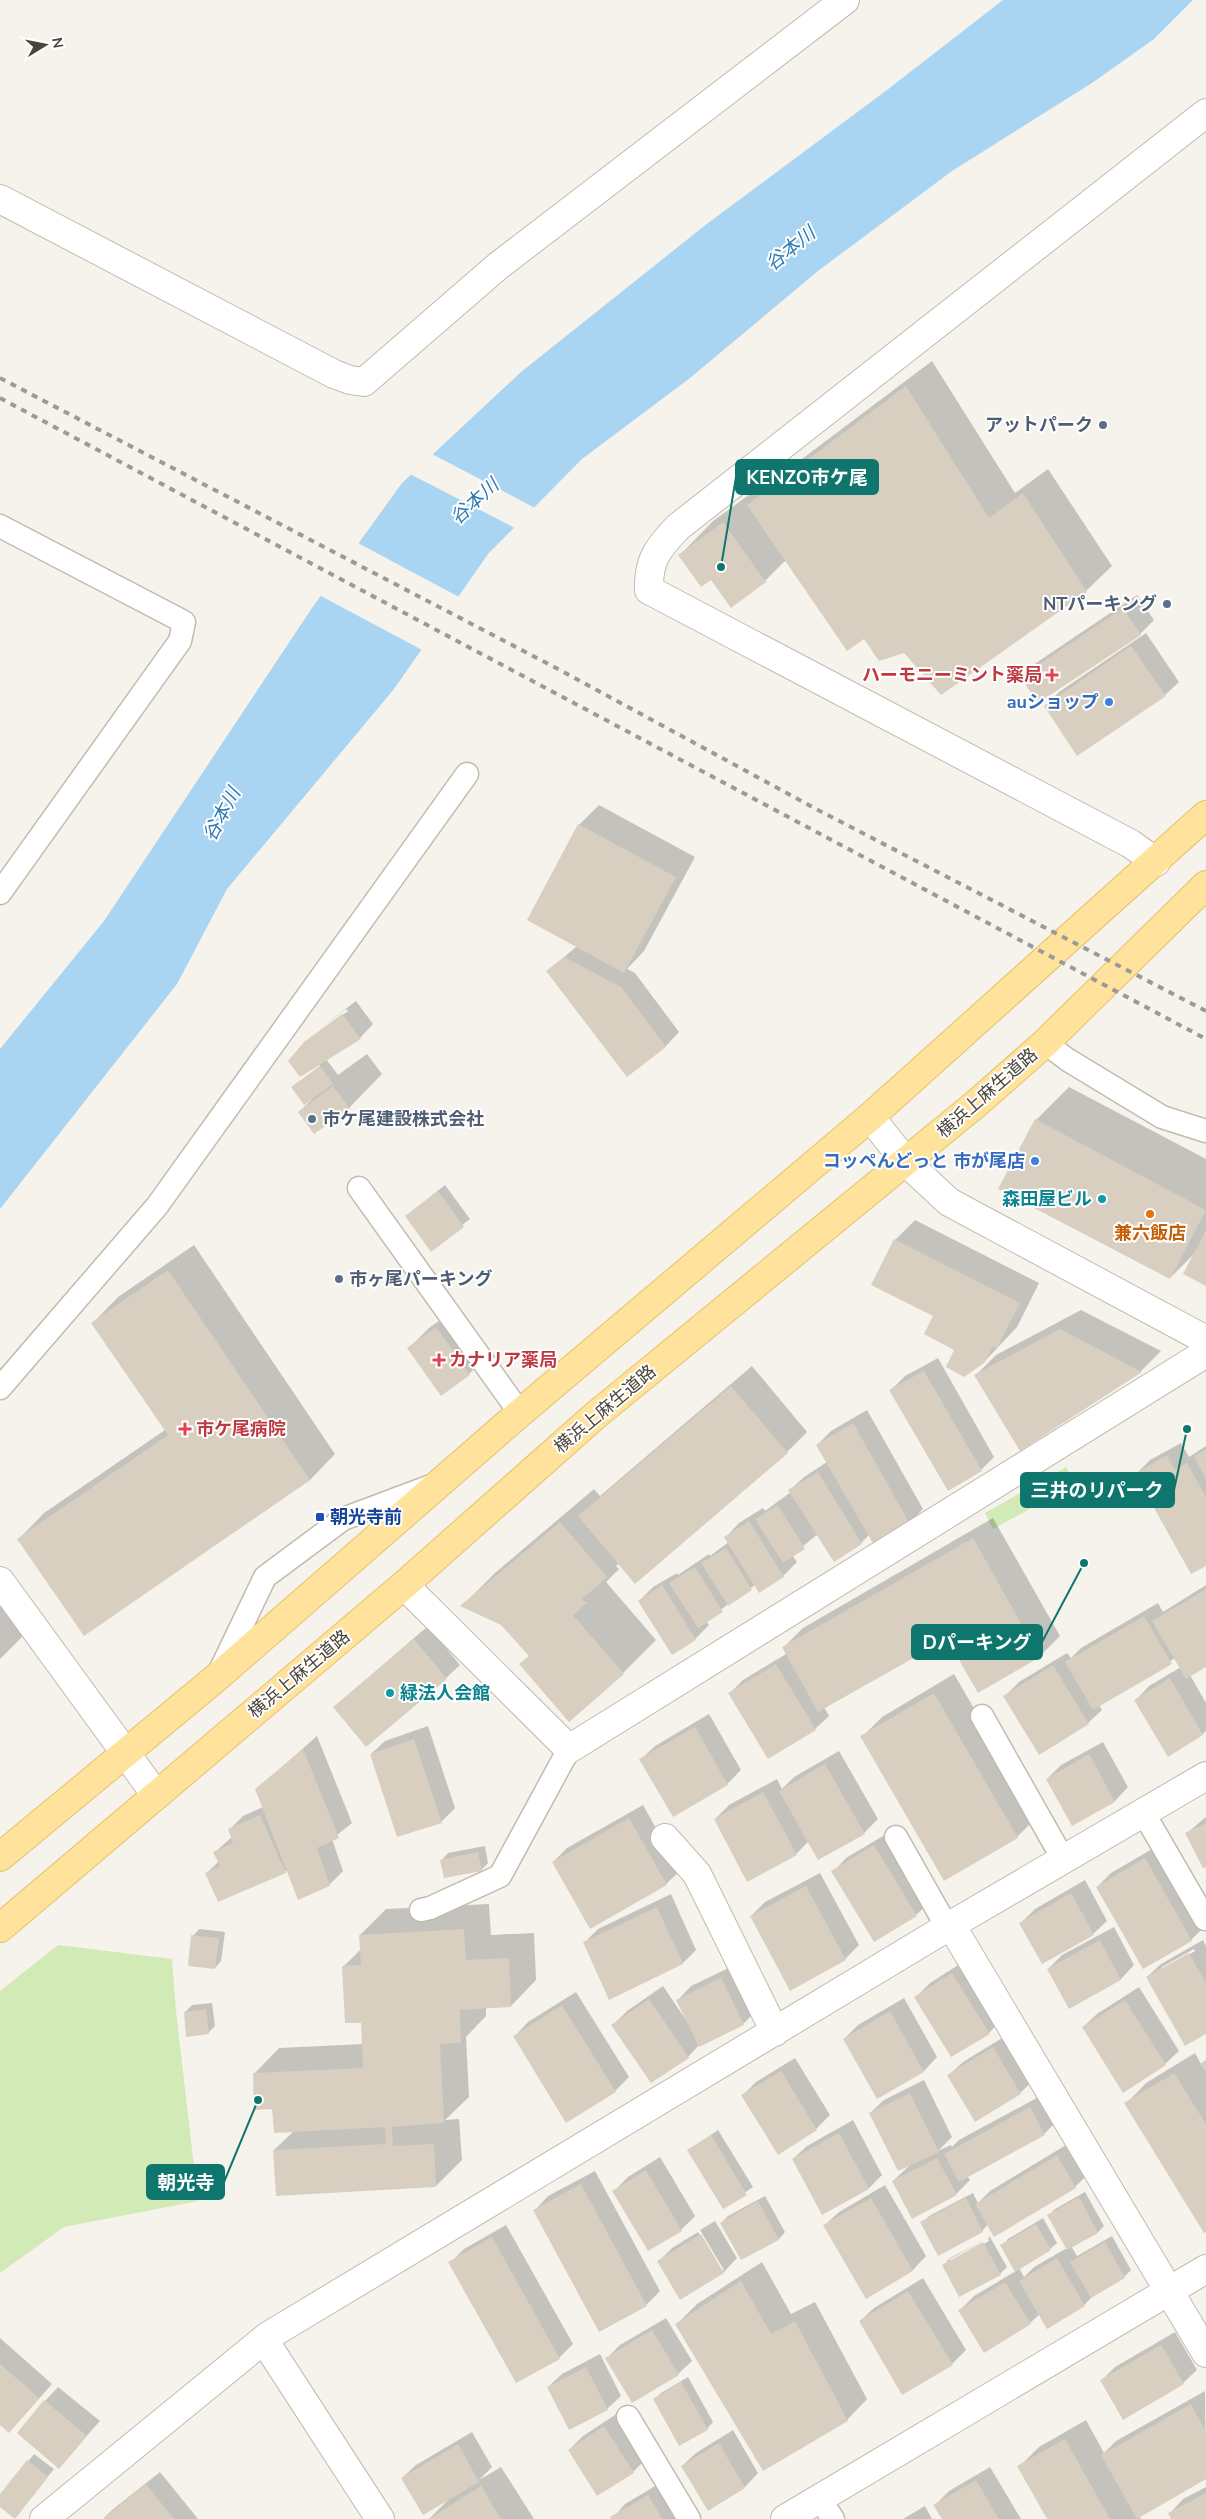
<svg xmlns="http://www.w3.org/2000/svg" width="1206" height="2519" viewBox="0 0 1206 2519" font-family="'Nunito Sans','Noto Sans JP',sans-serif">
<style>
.green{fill:#d2eab5}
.water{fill:#a9d4f2}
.pier{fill:#f6f3ec}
.shadow{fill:#0003;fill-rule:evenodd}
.building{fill:#d8cfc1}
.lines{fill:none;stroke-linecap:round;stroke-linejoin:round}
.service-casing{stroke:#c2bbae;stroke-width:25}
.minor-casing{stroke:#c2bbae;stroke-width:30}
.tertiary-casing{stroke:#c2bbae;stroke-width:30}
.primary-casing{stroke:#e6c16a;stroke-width:30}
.service{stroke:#fff;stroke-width:22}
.minor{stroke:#fff;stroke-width:28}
.tertiary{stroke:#fff;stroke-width:28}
.primary{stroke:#ffe39c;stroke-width:28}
.rail{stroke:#9a9a9a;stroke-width:4;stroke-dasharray:6 6;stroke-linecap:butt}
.service-dot{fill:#5c6f8a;stroke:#fff;stroke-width:2}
.health-dot{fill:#e0444e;stroke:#fff;stroke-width:2}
.shop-dot{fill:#3f7fe0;stroke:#fff;stroke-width:2}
.culture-dot{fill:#0f9aa8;stroke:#fff;stroke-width:2}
.food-dot{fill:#e8710a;stroke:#fff;stroke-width:2}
.transit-dot{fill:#1a4fb4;stroke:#fff;stroke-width:2}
.labels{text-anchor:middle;stroke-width:4;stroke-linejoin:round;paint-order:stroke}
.service-label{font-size:18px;font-weight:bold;fill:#4e5e75;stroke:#fff;text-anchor:end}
.health-label{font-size:18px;font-weight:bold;fill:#be3a42;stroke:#fff;text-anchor:start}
.shop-label{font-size:18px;font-weight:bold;fill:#366cbe;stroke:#fff;text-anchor:end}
.street-label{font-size:18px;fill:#4b4439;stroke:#fff}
.culture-label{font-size:18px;font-weight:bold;fill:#0d838f;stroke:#fff;text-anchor:end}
.food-label{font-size:18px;font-weight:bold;fill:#c56008;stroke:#fff}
.transit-label{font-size:18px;font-weight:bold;fill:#164399;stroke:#fff;text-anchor:start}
.water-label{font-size:19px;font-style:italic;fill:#2e7ab2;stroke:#fff}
.leader{fill:none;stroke:#0f766e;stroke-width:2}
.callout-dot{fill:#0f766e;stroke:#fff;stroke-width:2}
.callout{fill:#0f766e;stroke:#0f766e;stroke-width:2}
.callout-label{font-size:19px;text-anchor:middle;font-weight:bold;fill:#fff}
</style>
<rect width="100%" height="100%" fill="#f6f3ec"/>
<path class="green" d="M1066,1467L1075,1484L993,1529L985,1513Z
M58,1945L172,1959L176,2011L198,2201L64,2227L0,2273V1991Z"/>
<path class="water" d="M1003,0H1193L1154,39L1092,83L952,171L818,271L690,378L582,459L488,554L394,689L227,889L177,984L0,1209V1049L104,921L312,608L402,483L521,372L708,223L887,90Z"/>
<path class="pier" d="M430,453L537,509L517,529L408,473Z
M356,542L461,598L424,651L319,595Z"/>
<path class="shadow" d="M932,361L1015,493L1048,469L1112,566L1086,591L904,651L864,637L786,560L765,581L711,578L680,555L713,521L757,489L760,494L774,480Z
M1137,595L1154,620L1139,635L1022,677L1036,663Z
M1146,633L1179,682L1165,695L1045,706L1059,692Z
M599,805L695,857L644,951L627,969L635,973L679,1032L666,1046L627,1075L548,971L577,946L529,920L579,825Z
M356,1001L373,1024L360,1038L326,1059L338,1075L367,1054L382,1074L349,1108L299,1112L312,1099L293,1087L320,1066L305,1042L348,1011L346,1009L316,1031Z
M1069,1087L1206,1159V1285L1195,1253L1170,1278L1036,1120Z
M445,1185L470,1219L431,1250L406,1216Z
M915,1220L1039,1283L1017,1327L984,1362L956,1349L935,1316L895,1240Z
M194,1245L335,1454L310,1480L84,1634L19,1539L44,1513L165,1430L93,1323L118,1297Z
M457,1308L489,1354L469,1374L409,1348L429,1328Z
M1081,1310L1161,1351L1141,1371L1021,1449L976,1375L996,1355Z
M938,1358L994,1457L981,1470L891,1390L905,1376Z
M752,1366L807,1432L787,1452L636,1582L619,1563L616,1566L619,1569L606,1582L656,1640L623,1673L521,1664L530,1655L502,1624L462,1606L495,1573L594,1489L600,1496Z
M867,1410L923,1509L909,1523L869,1535L861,1543L834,1560L818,1534L792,1555L797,1562L783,1576L755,1585L731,1602L706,1621L709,1625L695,1639L639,1601L653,1587L677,1573L678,1575L709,1554L710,1556L729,1542L726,1537L739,1523L763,1508L765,1511L791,1492L790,1490L804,1477L827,1462L817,1445L831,1431Z
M1181,1443L1189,1457L1206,1446V1564L1136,1474L1150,1460Z
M993,1518L1060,1636L1040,1656L978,1691L947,1637L824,1707L829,1716L815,1729L730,1693L743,1680L786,1654L783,1648L803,1628Z
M1206,1585V1666L1190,1675L1206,1703V1731L1203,1734L1136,1700L1149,1686L1181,1667L1175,1658L1099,1705L1102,1710L1088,1723L1005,1696L1019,1682L1067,1653L1071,1658L1081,1648L1158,1603L1163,1612Z
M0,1604L25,1634L0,1659Z
M428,1626L460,1665L446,1678L334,1707Z
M954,1674L1037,1817L1017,1837L862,1737L882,1717Z
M709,1714L741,1770L727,1784L673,1815L641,1759L655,1746Z
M428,1726L455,1808L441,1822L371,1754L385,1741Z
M317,1736L352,1823L332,1839L343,1871L329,1885L288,1869L285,1872L207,1873L219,1861L215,1852L232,1837L229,1830L243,1816L263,1807L256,1790Z
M1103,1742L1128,1787L1115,1801L1072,1824L1047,1779L1061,1765Z
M839,1751L878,1819L864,1833L809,1841L796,1854L715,1819L729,1805L777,1779L782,1789L794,1777Z
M643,1805L680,1871L666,1884L553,1862L567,1848Z
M1206,1817V1865L1187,1833Z
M888,1833L930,1902L916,1915L833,1872L846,1858Z
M1159,1845L1205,1926L1191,1940L1143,1967L1097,1887L1111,1873Z
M485,1846L488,1863L481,1870L442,1860L448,1853Z
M820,1873L859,1945L845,1959L751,1916L765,1902Z
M1085,1880L1107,1921L1093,1934L1021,1923L1035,1909Z
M671,1894L696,1950L683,1963L584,1943L598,1929Z
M489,1904L491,1935L534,1933L536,1980L511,2006L486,2007V2016L466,2037L469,2097L445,2120L459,2119L462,2160L436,2186L277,2194L274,2150L295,2130L273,2107L254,2074L279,2048L363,2044L362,2022L344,1966L361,1949L360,1935L386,1909Z
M1114,1927L1134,1965L1121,1979L1069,2007L1048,1969L1062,1955Z
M199,1929L225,1932L221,1961L215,1968L193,1936Z
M1203,1940L1206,1946V2033L1147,1977L1161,1964ZM1194,1949L1195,1951L1162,1970V1967Z
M966,1960L1002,2019L989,2033L916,1997L930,1983Z
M735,1965L757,2010L743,2024L699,2045L688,2057L613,2025L627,2011L663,1986L686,2020L678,2000L691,1986Z
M1139,1987L1179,2051L1165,2064L1083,2027L1097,2014Z
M576,1992L629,2077L615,2091L567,2121L515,2036L528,2022Z
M904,1998L937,2057L924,2071L844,2039L858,2025Z
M212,2003L215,2026L208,2033L185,2012L192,2005Z
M1007,2035L1034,2080L1020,2093L949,2075L963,2062Z
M1195,2053L1201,2064L1206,2060V2230L1126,2104L1146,2083Z
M795,2058L830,2115L816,2129L778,2153L743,2095L756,2082Z
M924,2080L952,2137L938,2151L951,2145L952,2147L959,2140L1044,2094L1058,2120L1044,2134L967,2176L970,2180L956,2194L893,2181L910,2165L870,2113L884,2100Z
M853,2120L882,2175L869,2188L793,2159L807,2146Z
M718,2130L753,2187L723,2208L689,2150Z
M1071,2142L1089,2173L1075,2187L988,2224L982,2231L922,2223L929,2216L973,2193L978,2203L990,2191Z
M660,2157L695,2216L681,2230L614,2191L628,2177Z
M595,2171L660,2291L646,2305L535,2210L548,2196Z
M885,2185L926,2256L913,2270L866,2297L825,2225L839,2212Z
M1085,2192L1104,2226L1098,2232L1071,2246L1077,2256L1112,2236L1131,2270L1124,2277L1097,2292L1084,2305L1040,2314L1030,2323L960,2310L974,2296L1016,2271L1002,2246L1008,2239L1043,2218L1057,2243L1050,2249L1019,2268L1024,2277L1034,2267L1067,2248L1049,2215L1055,2209Z
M765,2196L785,2232L779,2239L741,2259L721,2223L728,2216Z
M715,2221L737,2258L724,2272L681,2298L658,2262L672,2248L698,2232L721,2270H724L700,2230Z
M506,2225L573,2344L559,2358L450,2263L464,2249Z
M990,2237L1007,2267L1000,2274L944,2265L950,2258ZM988,2238L989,2241L950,2262V2259Z
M762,2262L791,2314L815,2302L867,2399L847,2420L677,2324L697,2304Z
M923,2278L966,2350L952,2364L860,2321L874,2308Z
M666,2318L692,2361L678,2374L607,2358L620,2345Z
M1175,2332L1197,2370L1183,2383L1102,2380L1115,2367Z
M0,2338L52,2384L22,2418L0,2426Z
M600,2354L621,2396L607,2409L548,2387L562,2374Z
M688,2377L713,2422L707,2429L654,2399L661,2393Z
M58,2387L100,2421L59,2467L45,2401Z
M1205,2391L1206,2478L1139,2516L1141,2519H1048L1019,2467L1039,2447L1086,2420L1104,2453L1116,2441Z
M618,2413L647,2458L633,2472L569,2450L583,2436Z
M733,2430L758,2473L745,2487L708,2509L682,2466L696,2453Z
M472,2432L492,2467L479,2480L501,2467L534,2519H429L448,2500L402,2478L416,2465Z
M34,2454L54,2469L15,2517L0,2505V2496Z
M990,2467L1021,2519H943L935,2505L949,2491Z
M160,2472L198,2519H103L111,2511Z
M662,2482L683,2519H612L625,2504Z
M1206,2487V2519H1173L1170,2513L1183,2499Z
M925,2506L932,2519H903Z"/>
<path class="building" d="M906,386L989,518L1023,493L1087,592L941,695L904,653L879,661L864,639L847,651L747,505Z
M723,522L766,582L731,608L711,580L701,587L678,555Z
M1123,608L1141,635L1038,703L1020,677Z
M1131,646L1166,696L1077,756L1044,706Z
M578,824L676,877L624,973L527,920Z
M564,957L621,987L666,1047L627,1077L546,971Z
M342,1014L361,1039L300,1077L288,1061L304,1042Z
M320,1066L333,1084L304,1105L291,1087Z
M333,1086L350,1109L314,1134L298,1112Z
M1035,1119L1206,1210L1170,1279L998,1189Z
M438,1191L464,1227L431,1252L405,1216Z
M1206,1230V1286L1183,1274Z
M894,1239L1020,1303L997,1348L993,1346L984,1363L964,1377L946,1367L954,1350L924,1334L933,1316L871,1285Z
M168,1270L310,1480L84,1636L17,1539L168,1435L91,1323Z
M436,1327L470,1375L441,1396L407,1348Z
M1060,1329L1142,1372L1020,1451L974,1375Z
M924,1371L982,1471L948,1491L889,1390Z
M731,1386L788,1453L635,1584L578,1516Z
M853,1423L910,1524L874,1545L816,1445Z
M1206,1449V1479L1194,1456Z
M1167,1455L1175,1470L1187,1463L1206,1497V1566L1191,1574L1135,1474Z
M818,1472L862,1544L834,1562L788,1490Z
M778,1505L805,1549L783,1563L755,1519Z
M749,1521L784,1577L759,1593L724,1537Z
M560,1522L607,1577L582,1599L587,1603L573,1615L624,1674L569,1722L519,1664L529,1656L501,1625L460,1606Z
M973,1538L1040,1657L978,1693L947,1639L818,1712L782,1647Z
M726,1548L752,1590L728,1606L701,1563Z
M695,1567L723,1612L698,1628L669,1583Z
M662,1585L696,1640L672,1655L638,1601Z
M1206,1589V1667L1186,1679L1152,1621Z
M1144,1616L1172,1664L1093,1710L1065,1662Z
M414,1639L447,1679L366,1747L333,1707Z
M776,1664L816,1730L768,1759L728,1693Z
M1053,1665L1089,1724L1039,1755L1003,1696Z
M1170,1678L1203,1735L1168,1757L1134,1700Z
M934,1693L1018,1838L944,1881L860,1736Z
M695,1727L728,1785L673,1817L639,1759Z
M414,1739L442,1823L397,1837L370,1754Z
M303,1749L339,1838L317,1848L330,1886L298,1900L255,1789Z
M1089,1754L1115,1802L1072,1826L1046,1779Z
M825,1764L865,1834L818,1860L779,1791Z
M763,1792L797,1855L747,1882L714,1819Z
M260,1815L286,1873L218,1902L205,1873L220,1866L213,1852L233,1843L228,1829Z
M629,1818L667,1885L590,1929L552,1862Z
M1206,1823V1867L1203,1868L1185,1833Z
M874,1845L917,1916L874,1942L831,1871Z
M478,1852L482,1871L444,1878L440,1860Z
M1145,1858L1192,1941L1143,1969L1096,1887Z
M806,1886L846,1960L790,1991L750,1916Z
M1071,1893L1094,1935L1042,1964L1019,1923Z
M657,1907L683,1964L609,2000L583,1942Z
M464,1929L466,1960L509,1958L511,2007L460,2010L461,2043L440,2044L444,2123L392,2127L393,2146L434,2144L436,2187L276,2196L273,2150L386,2144L385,2127L274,2133L272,2109L254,2110L253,2073L363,2068L361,2023H345L342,1966L361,1965L359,1935Z
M191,1935L219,1938L215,1969L188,1966Z
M1100,1940L1121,1980L1069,2009L1047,1969Z
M1189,1953L1206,1983V2034L1185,2046L1146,1977Z
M952,1973L990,2034L951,2057L914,1997Z
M721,1977L744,2025L699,2047L676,2000Z
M649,1999L689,2058L651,2083L611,2025Z
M1125,2000L1166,2065L1123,2093L1082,2027Z
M562,2005L616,2092L566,2123L513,2036Z
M206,2009L209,2034L186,2037L184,2012Z
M890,2011L924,2072L877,2099L843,2039Z
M993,2047L1021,2094L975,2122L947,2075Z
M1206,2060V2072L1200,2064Z
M781,2071L817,2130L778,2155L741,2095Z
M1174,2073L1206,2124V2232L1204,2233L1124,2103Z
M910,2093L939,2152L898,2171L869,2113Z
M1030,2107L1045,2135L959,2182L944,2154Z
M839,2133L869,2189L822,2215L792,2159Z
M711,2135L747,2195L723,2209L687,2150Z
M1057,2155L1076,2188L994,2237L975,2204Z
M937,2158L957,2195L912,2219L892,2181Z
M646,2170L682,2231L648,2251L612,2191Z
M581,2184L647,2306L599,2332L533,2210Z
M1079,2197L1098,2233L1067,2250L1047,2215Z
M871,2198L913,2271L866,2299L823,2225Z
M966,2198L983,2232L938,2256L920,2222Z
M758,2201L779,2240L741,2260L720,2223Z
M1036,2224L1051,2250L1015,2272L1000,2245Z
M701,2234L724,2273L680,2300L657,2261Z
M492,2237L560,2359L516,2383L448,2262Z
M983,2242L1001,2275L959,2297L942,2265Z
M1105,2242L1125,2278L1091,2298L1070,2262Z
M1057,2258L1085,2306L1047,2329L1019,2281Z
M741,2281L771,2334L795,2321L848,2421L763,2471L675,2324Z
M1005,2282L1031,2324L984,2353L958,2310Z
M908,2291L953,2365L902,2395L859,2321Z
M652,2330L679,2375L632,2403L605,2358Z
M1161,2345L1184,2384L1123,2420L1100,2380Z
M0,2364L39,2398L9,2433L0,2425Z
M586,2367L608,2410L569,2430L547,2387Z
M681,2382L708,2430L679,2446L653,2399Z
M44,2400L87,2436L59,2469L17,2433Z
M1191,2404L1206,2432V2479L1137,2519L1101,2455Z
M604,2426L634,2473L597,2496L568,2450Z
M1065,2439L1110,2519H1047L1017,2466Z
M719,2443L745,2488L708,2511L681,2466Z
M458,2444L479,2482L423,2515L401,2478Z
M27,2460L48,2477L15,2519L0,2507V2494Z
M976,2480L999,2519H942L933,2505Z
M146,2484L174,2519H103Z
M481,2486L501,2519H429Z
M1206,2493V2519H1171L1168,2513Z
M648,2495L662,2519H611L610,2517Z"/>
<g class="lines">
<defs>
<path id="service" d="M0,526L184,622L180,641L0,893
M1045,1043L1068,1060L1162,1117L1206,1131
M359,1188L520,1413
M0,1388L157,1206L467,774
M218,1675L265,1577L343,1519L431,1486
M982,1716L1063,1859
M1143,1812L1205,1919
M896,1837L947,1927
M421,1910L430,1908L500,1876L569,1749
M628,2417L689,2519
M819,2498L833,2519"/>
<path id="minor" d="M0,199L334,374L350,380L364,382L498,266L845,0
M1156,862L1131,844L649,590C648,560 658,548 678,527L1206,113
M0,1581L156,1795
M404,1585L569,1749L1206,1353
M665,1838L697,1874L775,2032
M951,1925L1206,2353
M264,2340L380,2519
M44,2519L268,2336L951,1925L1206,1776"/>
<path id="tertiary" d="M870,1117L906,1162L949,1202L1206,1340
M785,2519L1206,2269"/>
<path id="primary" d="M0,1857L216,1678L520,1413L870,1117L1206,815
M0,1928L404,1585L597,1414L977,1103L1045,1043L1206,885"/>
</defs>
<use href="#service" class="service-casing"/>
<use href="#minor" class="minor-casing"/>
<use href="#tertiary" class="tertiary-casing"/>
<use href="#primary" class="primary-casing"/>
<use href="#service" class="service"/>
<use href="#minor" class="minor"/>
<use href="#tertiary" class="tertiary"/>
<use href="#primary" class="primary"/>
<path class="rail" d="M0,378L558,669L818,810L1206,1011
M0,398L1206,1039"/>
</g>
<g class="service-dot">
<circle cx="1103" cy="425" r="5"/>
<circle cx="1167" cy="604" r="5"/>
<circle cx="312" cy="1119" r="5"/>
<circle cx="339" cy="1279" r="5"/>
</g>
<g class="health-dot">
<path d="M1049.5 667.5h5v5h5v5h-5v5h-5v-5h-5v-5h5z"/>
<path d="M436.5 1352.5h5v5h5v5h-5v5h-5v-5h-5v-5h5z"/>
<path d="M182.5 1421.5h5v5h5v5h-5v5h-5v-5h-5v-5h5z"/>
</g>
<g class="shop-dot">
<circle cx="1109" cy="702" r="5"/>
<circle cx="1035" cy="1161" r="5"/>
</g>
<g class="culture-dot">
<circle cx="1102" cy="1199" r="5"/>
<circle cx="390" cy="1693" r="5"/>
</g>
<circle class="food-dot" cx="1150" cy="1214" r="5"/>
<rect class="transit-dot" x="315" y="1512" width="10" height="10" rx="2.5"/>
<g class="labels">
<g class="service-label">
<text x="1093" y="431">アットパーク</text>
<text x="1157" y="610">NTパーキング</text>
<text x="322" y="1125" text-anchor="start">市ケ尾建設株式会社</text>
<text x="349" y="1285" text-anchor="start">市ヶ尾パーキング</text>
</g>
<g class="health-label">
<text x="1042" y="681" text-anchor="end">ハーモニーミント薬局</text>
<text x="449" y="1366">カナリア薬局</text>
<text x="196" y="1435">市ケ尾病院</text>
</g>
<g class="shop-label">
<text x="1099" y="708">auショップ</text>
<text x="1025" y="1167">コッペんどっと 市が尾店</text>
</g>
<g class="street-label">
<text transform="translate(987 1093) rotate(-41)" y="6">横浜上麻生道路</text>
<text transform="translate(605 1409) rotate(-40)" y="6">横浜上麻生道路</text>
<text transform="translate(299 1674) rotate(-40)" y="6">横浜上麻生道路</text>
</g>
<g class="culture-label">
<text x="1092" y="1205">森田屋ビル</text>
<text x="400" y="1699" text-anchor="start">緑法人会館</text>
</g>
<g class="food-label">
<text x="1150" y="1239">兼六飯店</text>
</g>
<g class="transit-label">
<text x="330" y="1523">朝光寺前</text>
</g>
<g class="water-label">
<text transform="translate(790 248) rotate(-39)" y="7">谷本川</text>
<text transform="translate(474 501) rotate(-42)" y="7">谷本川</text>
<text transform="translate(221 814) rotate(-62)" y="7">谷本川</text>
</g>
</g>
<path class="leader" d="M721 567L736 477M1187 1429L1174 1490M1084 1563L1042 1642M258 2100L224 2182"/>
<g class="callout-dot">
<circle cx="721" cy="567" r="5"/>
<circle cx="1187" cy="1429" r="5"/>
<circle cx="1084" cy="1563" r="5"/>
<circle cx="258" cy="2100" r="5"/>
</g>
<g class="callout">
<rect x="736" y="460" width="142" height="34" rx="5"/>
<rect x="1021" y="1473" width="153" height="34" rx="5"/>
<rect x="912" y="1625" width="130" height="34" rx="5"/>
<rect x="147" y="2165" width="77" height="34" rx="5"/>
</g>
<g class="callout-label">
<text x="807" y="484">KENZO市ケ尾</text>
<text x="1097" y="1497">三井のリパーク</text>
<text x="977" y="1649">Dパーキング</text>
<text x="186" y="2189">朝光寺</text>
</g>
<g transform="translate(45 45) rotate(80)" stroke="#ffffff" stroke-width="4" paint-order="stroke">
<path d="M0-4L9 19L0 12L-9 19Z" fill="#4b4439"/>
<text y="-8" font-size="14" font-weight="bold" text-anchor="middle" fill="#4b4439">N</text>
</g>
</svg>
